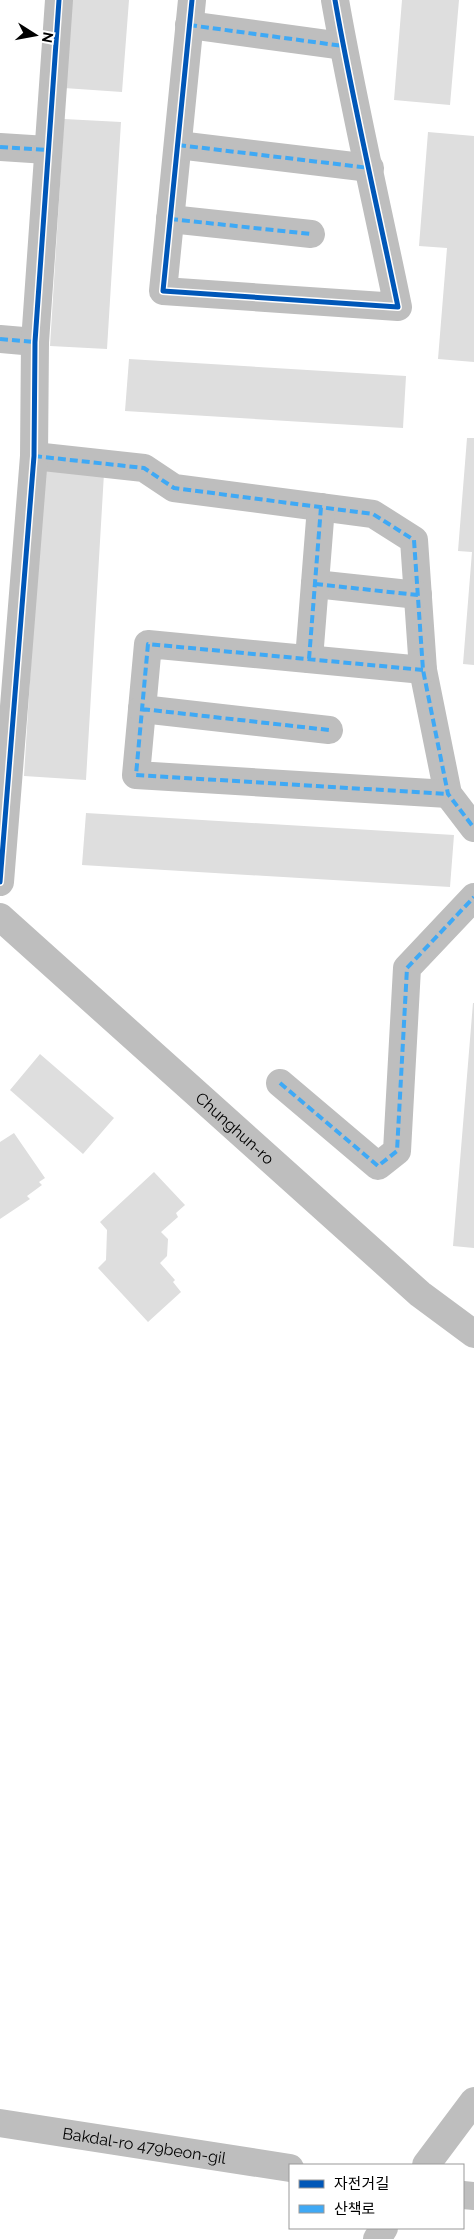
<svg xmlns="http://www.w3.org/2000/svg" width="474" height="2239" viewBox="0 0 474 2239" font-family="Raleway,'Noto Sans KR',sans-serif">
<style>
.building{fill:#dedede}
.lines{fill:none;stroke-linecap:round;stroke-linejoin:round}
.minor{stroke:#bebebe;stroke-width:28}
.quiet{stroke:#3fa9f5;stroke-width:4;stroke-dasharray:8 4;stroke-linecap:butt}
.cycleway-casing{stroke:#fff;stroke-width:8}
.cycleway{stroke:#0057b8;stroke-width:5}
.labels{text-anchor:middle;stroke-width:5;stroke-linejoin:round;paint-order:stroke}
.street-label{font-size:16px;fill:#000;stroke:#fff}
</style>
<rect width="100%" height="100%" fill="#fff"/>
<path class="building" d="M71,0H129L122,92L64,88Z
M402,0H459L450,105L394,100Z
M64,119L121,122L107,349L50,346Z
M428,132L474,136V362L438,359L447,248L419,246Z
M129,359L406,376L403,428L125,411Z
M467,438H474V665L463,664L472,552L458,551Z
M43,469L104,473L86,780L24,776Z
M86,813L454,835L450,887L82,865Z
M473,1003H474V1248L453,1246Z
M40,1054L114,1118L83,1154L10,1090Z
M14,1133L45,1178L39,1182L42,1185L27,1196L30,1199L0,1219V1142Z
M154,1172L185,1205L176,1213L178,1217L161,1232L168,1239L167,1256L160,1263L175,1280L173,1282L181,1292L148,1322L98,1268L106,1260L107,1230L100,1222Z"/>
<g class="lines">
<g class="minor">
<path d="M192,0L163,291L398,307C377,205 353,103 335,0"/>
<path d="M189,25L343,46"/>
<path d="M178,145L370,168"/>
<path d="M0,147L47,150"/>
<path d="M170,219L311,234"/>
<path d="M0,339L35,342"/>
<path d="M34,456L144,468L174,488L373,514L414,540L423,670L448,794L474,828"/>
<path d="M315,584L418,595"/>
<path d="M309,659L321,507"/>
<path d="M423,670L148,644L136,775L448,794"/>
<path d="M142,709L329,730"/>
<path d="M0,882L34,456L35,342L59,0"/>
<path id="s1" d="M0,917L420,1294L474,1334"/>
<path d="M280,1083L378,1166L397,1151L407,968L474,897"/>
<path id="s2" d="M0,2123L290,2168"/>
<path d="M426,2165L474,2101"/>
<path d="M463,2195L474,2196"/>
<path d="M377,2239L384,2228"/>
</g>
<path class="quiet" d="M189,25L343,46
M178,145L370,168
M0,147L47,150
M170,219L311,234
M0,339L35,342
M34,456L144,468L174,488L373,514L414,540L423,670L448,794L474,828
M315,584L418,595
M309,659L321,507
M423,670L148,644L136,775L448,794
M142,709L329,730
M280,1083L378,1166L397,1151L407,968L474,897"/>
<defs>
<path id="cycleway" d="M192,0L163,291L398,307C377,205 353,103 335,0
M0,882L34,456L35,342L59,0"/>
</defs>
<use href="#cycleway" class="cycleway-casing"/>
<use href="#cycleway" class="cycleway"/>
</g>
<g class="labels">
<g class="street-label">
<text dy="6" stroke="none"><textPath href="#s1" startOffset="316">Chunghun-ro</textPath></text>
<text dy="6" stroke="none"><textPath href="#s2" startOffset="146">Bakdal-ro 479beon-gil</textPath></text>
</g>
</g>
<rect x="289" y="2164" width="175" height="65" fill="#ffffff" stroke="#999999"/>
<rect x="299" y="2180" width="25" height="8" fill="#0057b8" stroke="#999999"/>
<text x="334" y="2189" font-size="15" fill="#000000">자전거길</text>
<rect x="299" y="2205" width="25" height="8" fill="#3fa9f5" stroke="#999999"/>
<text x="334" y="2214" font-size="15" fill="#000000">산책로</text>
<g transform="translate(35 35) rotate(101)" stroke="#ffffff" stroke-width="4" paint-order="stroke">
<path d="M0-4L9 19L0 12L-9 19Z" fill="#000000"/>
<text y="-8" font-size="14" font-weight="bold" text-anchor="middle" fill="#000000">N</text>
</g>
</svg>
